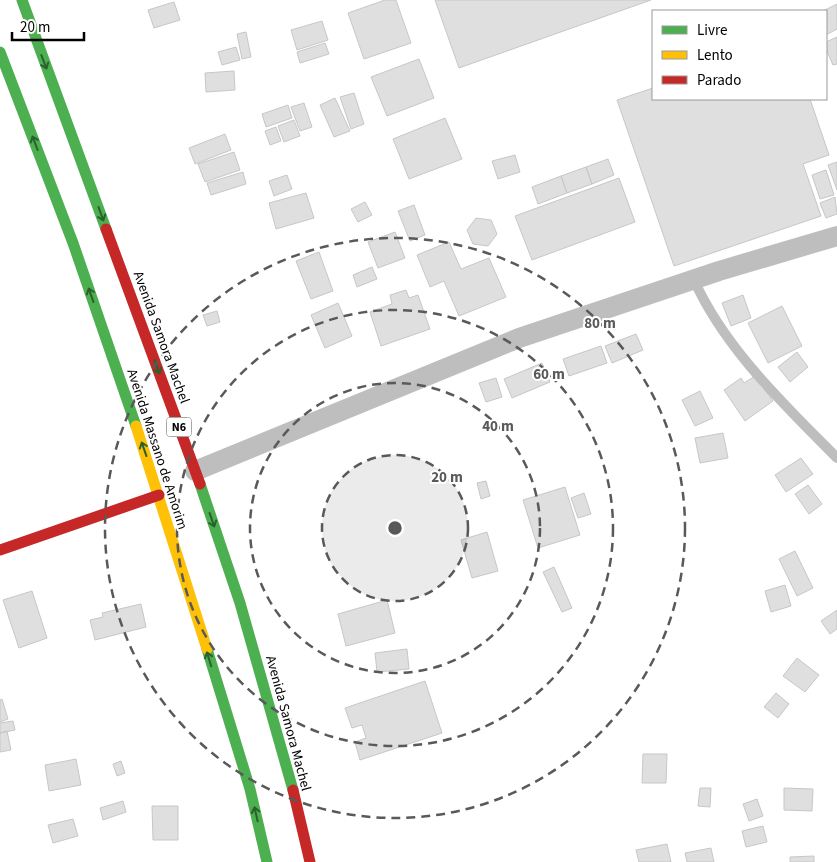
<svg xmlns="http://www.w3.org/2000/svg" width="837" height="862" viewBox="0 0 837 862" font-family="'Source Sans 3',sans-serif">
<style>
.building{fill:#dfdfdf;stroke:#c7c7c7}
.lines{fill:none;stroke-linecap:round;stroke-linejoin:round}
.lane{stroke:#bebebe;stroke-width:10}
.street{stroke:#bebebe;stroke-width:20}
.fast{stroke:#4caf50;stroke-width:11}
.slow{stroke:#ffc107;stroke-width:11}
.jam{stroke:#c62828;stroke-width:11}
.oneway{stroke:#2a602c}
.ring{fill:none;stroke:#595959;stroke-width:2.5;stroke-dasharray:9 6}
.labels{text-anchor:middle;stroke-width:4;stroke-linejoin:round;paint-order:stroke}
.shield{fill:#fff;stroke:#4c4c4c;stroke-width:1}
.shield-label{font-size:12px;font-weight:bold;fill:#000}
.street-label{font-size:14px;fill:#000;stroke:#fff}
.centre{fill:#595959;stroke:#fff;stroke-width:2.5}
.ring-label{font-size:15px;text-anchor:middle;font-weight:bold;fill:#595959;stroke:#fff;stroke-width:4;stroke-linejoin:round;paint-order:stroke}
</style>
<rect width="100%" height="100%" fill="#fff"/>
<path class="building" d="M385,0H396L411,43L364,59L348,13Z
M435,0H651L459,68Z
M174,2L180,20L154,28L148,10Z
M837,4V29L826,35V11H823Z
M322,21L328,40L297,50L291,30Z
M246,32L251,57L242,59L237,34Z
M837,37V64L833,65L826,49V42Z
M325,43L329,54L300,63L297,52Z
M236,47L240,60L222,65L218,52Z
M419,59L434,98L387,116L371,77Z
M234,71L235,90L206,92L205,73Z
M653,88V99H810L829,155L803,164L821,216L674,266L617,100Z
M354,93L364,124L351,129L340,97Z
M335,98L350,131L334,137L320,105Z
M304,103L312,127L300,131L291,107Z
M288,105L292,118L266,127L262,114Z
M445,118L462,159L409,179L393,139Z
M294,120L300,136L284,142L278,126Z
M276,127L281,141L270,145L265,131Z
M225,134L231,150L195,164L189,148Z
M234,152L240,170L205,182L198,164Z
M515,155L520,172L498,179L492,161Z
M608,159L614,175L592,184L586,167Z
M837,162V190L828,165Z
M586,167L592,184L567,193L561,176Z
M826,170L834,195L820,199L812,175Z
M243,172L246,184L211,195L207,183Z
M287,175L292,189L274,196L269,181Z
M561,176L567,193L538,204L532,187Z
M619,178L635,222L532,260L515,216Z
M306,193L314,218L276,229L269,203Z
M835,197L837,214L826,218L820,203Z
M365,202L372,215L358,222L351,209Z
M414,205L425,235L410,241L398,211Z
M476,218L491,220L497,234L488,246L473,244L467,230Z
M395,232L405,258L378,268L368,242Z
M449,242L461,269L489,258L506,297L459,316L444,281L430,287L417,255Z
M319,252L333,291L311,299L296,261Z
M372,267L377,279L357,287L353,275Z
M406,290L409,298L418,295L430,329L381,346L370,312L392,304L390,295Z
M743,295L751,318L731,326L722,303Z
M338,303L352,336L325,348L311,315Z
M782,306L802,346L768,363L748,323Z
M217,311L220,322L207,326L203,315Z
M636,334L643,350L612,363L605,346Z
M601,346L607,363L569,376L563,359Z
M797,352L808,367L790,382L778,367Z
M542,363L550,382L512,398L504,379Z
M755,376L773,401L745,421L724,390L741,378L744,383Z
M496,378L502,397L486,402L479,383Z
M700,391L713,418L695,426L682,400Z
M723,433L728,458L700,463L695,438Z
M801,458L813,474L786,492L775,475Z
M486,481L490,496L481,499L477,483Z
M808,485L822,504L809,514L795,494Z
M565,487L580,535L538,548L523,500Z
M584,493L591,514L578,518L571,498Z
M487,532L498,571L472,578L461,540Z
M795,551L813,588L797,596L779,559Z
M554,567L572,608L562,612L543,572Z
M785,585L791,606L771,612L765,591Z
M32,591L47,638L19,648L3,600Z
M387,600L395,633L346,646L338,614Z
M141,604L146,627L95,640L90,620L103,617L102,613Z
M837,610V629L830,634L821,621Z
M407,649L409,669L377,672L375,653Z
M797,658L819,675L805,692L783,676Z
M425,681L442,733L360,760L355,742L366,738L362,725L352,728L345,708Z
M776,693L789,704L778,718L764,707Z
M2,699L8,719L0,722V700Z
M13,721L15,730L0,733V723Z
M7,731L11,750L0,752V733Z
M643,754H667L666,783H642Z
M76,759L81,785L49,791L45,765Z
M121,761L125,773L117,776L113,764Z
M700,788H711L710,807L698,806Z
M784,788L813,789L812,811L784,810Z
M757,799L763,816L749,821L743,804Z
M123,801L126,812L103,820L100,808Z
M152,806H178V840H153Z
M73,819L78,836L53,843L48,825Z
M763,826L767,842L746,847L742,831Z
M667,844L671,862H639L636,850Z
M711,848L714,862H687L685,853Z
M814,856V862H790V857Z"/>
<g class="lines">
<path class="lane" d="M694,280C725,349 784,404 837,458"/>
<path class="street" d="M195,471L519,338L719,271L837,236"/>
<path class="fast" d="M22,0L106,229
M0,52L73,243L136,426
M200,484L240,603L293,790
M207,649L250,789L267,862"/>
<path class="slow" d="M136,426L207,649"/>
<path class="jam" d="M106,229L200,484
M0,550L159,495
M293,790L310,862"/>
</g>
<defs><path id="oneway-shaft" d="M-6 0H5M1.5-3L5.5 0L1.5 3" fill="none" stroke-width="1.6" stroke-linecap="round" stroke-linejoin="round" transform="scale(1.25)"/></defs>
<g class="oneway">
<use href="#oneway-shaft" transform="translate(44 62) rotate(69)"/>
<use href="#oneway-shaft" transform="translate(35 143) rotate(-111)"/>
<use href="#oneway-shaft" transform="translate(101 214) rotate(70)"/>
<use href="#oneway-shaft" transform="translate(91 295) rotate(-109)"/>
<use href="#oneway-shaft" transform="translate(157 367) rotate(70)"/>
<use href="#oneway-shaft" transform="translate(144 449) rotate(-109)"/>
<use href="#oneway-shaft" transform="translate(212 520) rotate(71)"/>
<use href="#oneway-shaft" transform="translate(209 659) rotate(-107)"/>
<use href="#oneway-shaft" transform="translate(256 814) rotate(-103)"/>
</g>
<circle cx="395" cy="528" r="73" fill="#595959" fill-opacity=".12"/>
<g class="ring">
<circle cx="395" cy="528" r="73"/>
<circle cx="395" cy="528" r="145"/>
<circle cx="395" cy="528" r="218"/>
<circle cx="395" cy="528" r="290"/>
</g>
<g class="labels">
<rect class="shield" x="166.5" y="417.5" width="25" height="19" rx="4"/>
<g class="shield-label">
<text x="179" y="431">N6</text>
</g>
<g class="street-label">
<text transform="translate(162 337) rotate(70)" y="5">Avenida Samora Machel</text>
<text transform="translate(158 449) rotate(72)" y="5">Avenida Massano de Amorim</text>
<text transform="translate(289 723) rotate(75)" y="5">Avenida Samora Machel</text>
</g>
</g>
<circle cx="395" cy="528" r="8" class="centre"/>
<g class="ring-label">
<text x="600" y="328">80 m</text>
<text x="549" y="379">60 m</text>
<text x="498" y="431">40 m</text>
<text x="447" y="482">20 m</text>
</g>
<rect x="652" y="10" width="175" height="90" fill="#ffffff" stroke="#999999"/>
<rect x="662" y="26" width="25" height="8" fill="#4caf50" stroke="#999999"/>
<text x="697" y="35" font-size="15" fill="#000000">Livre</text>
<rect x="662" y="51" width="25" height="8" fill="#ffc107" stroke="#999999"/>
<text x="697" y="60" font-size="15" fill="#000000">Lento</text>
<rect x="662" y="76" width="25" height="8" fill="#c62828" stroke="#999999"/>
<text x="697" y="85" font-size="15" fill="#000000">Parado</text>
<path d="M12 32v8h72v-8" fill="none" stroke="#000000" stroke-width="2.5"/>
<text x="20" y="32" font-size="15" fill="#000000" stroke="#ffffff" stroke-width="4" paint-order="stroke">20 m</text>
</svg>
